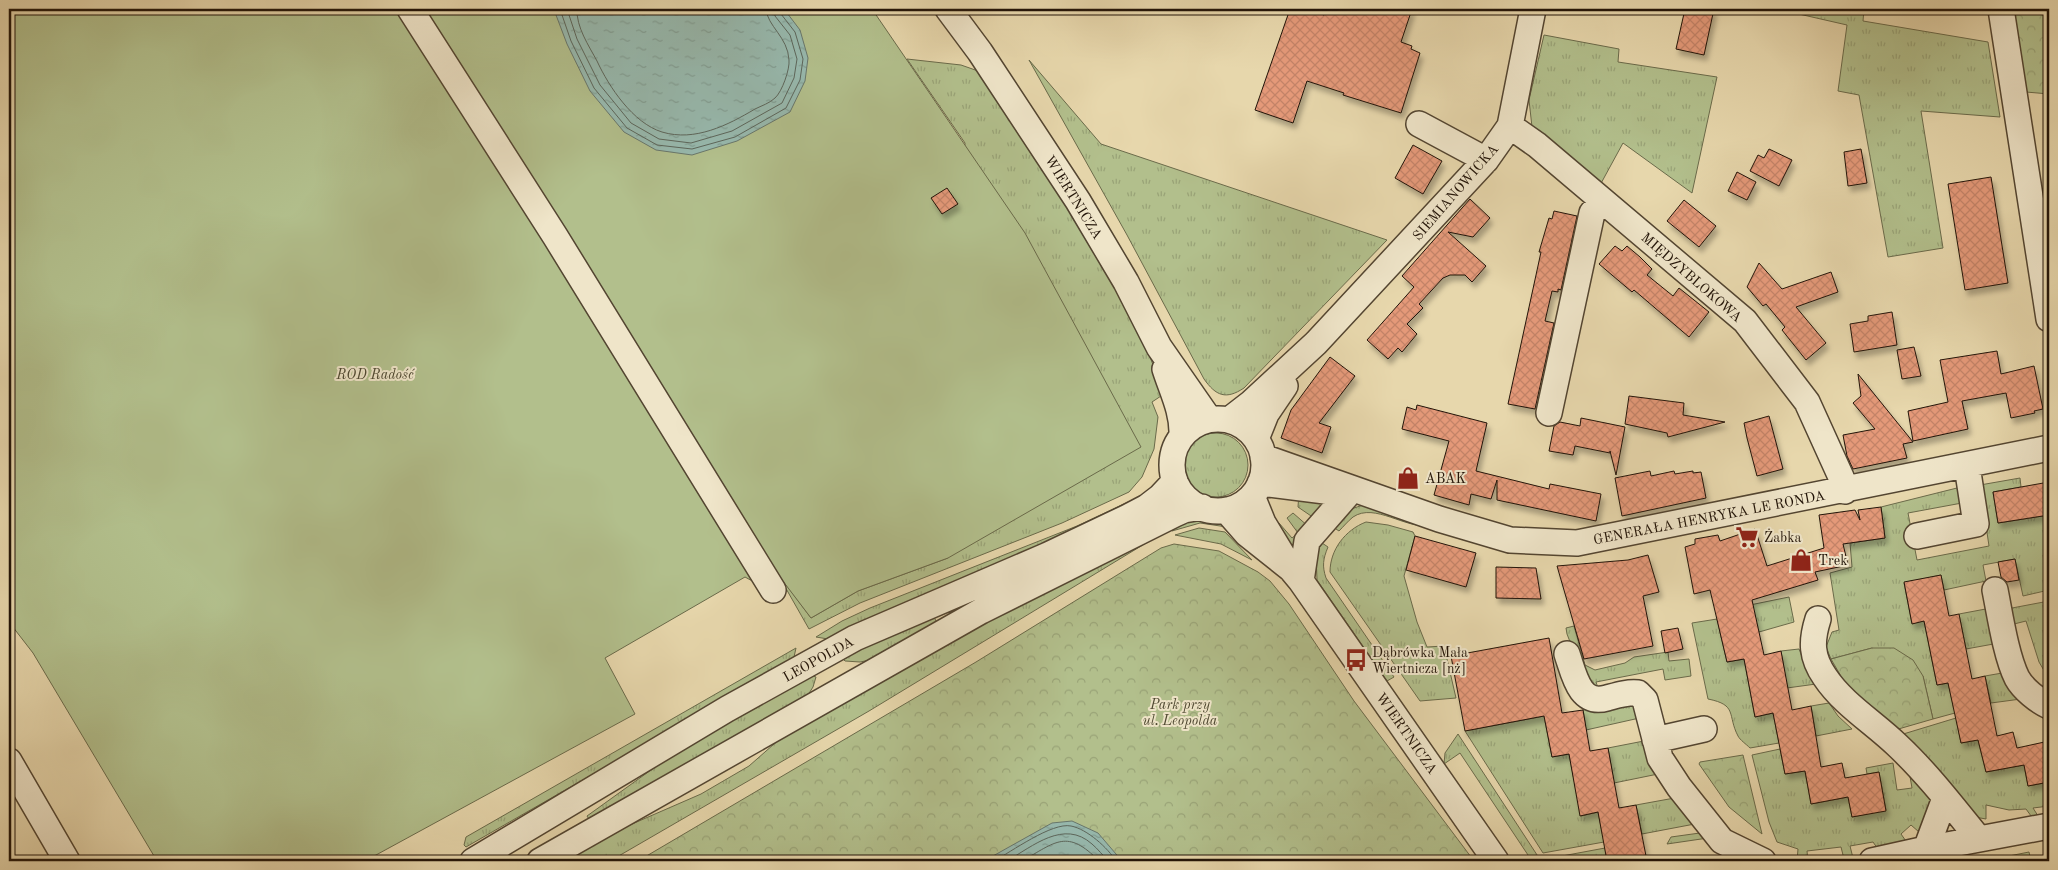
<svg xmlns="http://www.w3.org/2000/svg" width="2058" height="870" viewBox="0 0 2058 870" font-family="'Old Standard TT',serif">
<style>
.grass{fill:url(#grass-tufts);stroke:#6a6a4a}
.forest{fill:url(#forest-crowns);stroke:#6a6a4a}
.garden{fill:#b2bf8c;stroke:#6a6a4a}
.water{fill:url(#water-ripples);stroke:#68776c}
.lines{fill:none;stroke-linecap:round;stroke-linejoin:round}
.shore{stroke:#5c665b;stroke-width:1}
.building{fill:url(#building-cross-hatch);stroke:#221408;filter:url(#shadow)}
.minor-casing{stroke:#534531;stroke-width:28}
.minor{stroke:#efe5c9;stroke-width:25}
.labels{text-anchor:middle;stroke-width:4;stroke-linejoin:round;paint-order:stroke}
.street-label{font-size:14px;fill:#221408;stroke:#efe5c9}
.park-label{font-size:14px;font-style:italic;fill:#4d4730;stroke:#efe5c9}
.poi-label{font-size:14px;fill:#221408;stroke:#efe5c9;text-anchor:start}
</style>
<defs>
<pattern id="grass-tufts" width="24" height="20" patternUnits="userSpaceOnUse" patternTransform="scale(1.25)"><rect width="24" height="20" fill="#b2bf8c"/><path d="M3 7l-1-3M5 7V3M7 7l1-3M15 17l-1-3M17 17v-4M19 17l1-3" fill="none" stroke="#99a377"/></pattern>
<pattern id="forest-crowns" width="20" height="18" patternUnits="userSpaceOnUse" patternTransform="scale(1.25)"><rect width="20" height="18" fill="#b2bf8c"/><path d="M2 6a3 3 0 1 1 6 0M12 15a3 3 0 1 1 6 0" fill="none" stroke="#99a377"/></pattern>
<pattern id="water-ripples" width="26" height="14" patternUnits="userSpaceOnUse" patternTransform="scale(1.25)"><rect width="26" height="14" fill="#97b9ae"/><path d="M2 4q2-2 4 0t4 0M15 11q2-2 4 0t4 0" fill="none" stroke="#829e94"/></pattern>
<pattern id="building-cross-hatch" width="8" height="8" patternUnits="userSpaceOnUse" patternTransform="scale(1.25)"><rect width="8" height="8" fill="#e49979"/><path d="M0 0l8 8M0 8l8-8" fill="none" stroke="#c38367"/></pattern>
<filter id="shadow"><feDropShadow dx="3" dy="5.5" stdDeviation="2.5" flood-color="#0004"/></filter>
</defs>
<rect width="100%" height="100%" fill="#e7d7ac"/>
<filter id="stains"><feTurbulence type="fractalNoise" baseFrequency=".004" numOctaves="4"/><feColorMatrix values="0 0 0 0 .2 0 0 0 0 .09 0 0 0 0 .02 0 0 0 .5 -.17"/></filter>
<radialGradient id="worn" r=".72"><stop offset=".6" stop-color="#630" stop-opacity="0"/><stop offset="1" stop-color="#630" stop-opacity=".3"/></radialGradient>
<path class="grass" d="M1777,9H1864L1863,21L1988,42L2000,117L1921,111L1943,248L1888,257L1859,95L1838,91L1847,25Z
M1544,35L1619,49L1618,62L1717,77L1692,193L1623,143L1599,187L1532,127L1529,100Z
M907,59L961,65L981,72L1027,140L1120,291L1147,349L1164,394L1152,402L1158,417L1154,449L1142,477L1129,492L1062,523L860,603L809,629L776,571L811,618L858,591L948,558L965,143Z
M1029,60L1101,144L1387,240L1244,388C1226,400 1216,396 1204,379L1127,235Z
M1184 465a32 32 0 1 1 64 0a32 32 0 1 1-64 0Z
M2020,478L2021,487L1993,492L1998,523L2049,515V590L2023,596L2015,559L1983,565L1986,581L1944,590L1941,575L1904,583L1912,623L1924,621L1937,685L1948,683L1955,713L1933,719L1923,676L1872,648L1831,659L1826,647L1832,632L1839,630L1830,573L1852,567L1850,543L1885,538L1881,507L1965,486L1962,503L1908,513L1917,560L1989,546L1980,485Z
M1299,492L1329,497L1314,518L1298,507Z
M1128,502L1131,507L1059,542L874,616L828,639L816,637L842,621L870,608L1077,526Z
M1366,504L1430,525C1406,530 1375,502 1353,517C1348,521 1343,527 1339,531L1333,527L1351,509Z
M1293,513L1309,527L1294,549L1275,526L1279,523L1292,538L1298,533L1287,518Z
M1193,518L1220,520L1227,527L1200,523L1172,531L1169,525Z
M1366,522L1388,525L1413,532L1415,536L1404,576L1417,622L1427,647L1444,646L1456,698L1420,701L1330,572C1330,550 1345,530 1366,522Z
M1199,528L1225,532L1252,560L1221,544L1175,535Z
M1147,535L1151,540L869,711L610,861H563L616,831L701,794L749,766L782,737L1039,590Z
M1322,543L1328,547C1323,559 1322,566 1326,578L1394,677L1387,681L1317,580L1316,554Z
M1789,597L1794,622L1759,632L1745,606Z
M2049,601V679L2039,662L2026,621L2010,625L2008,618L2012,608Z
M1991,608L1999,643L1966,649L1959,614Z
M934,617L937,623L870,660L860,662L845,661L843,659V657Z
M1717,619L1727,662L1744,659L1755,717L1773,713L1779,743L1750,748C1746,744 1740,740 1738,736C1727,715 1738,705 1708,699L1692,623Z
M1574,626L1585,665L1595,670L1625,663L1634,657L1668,652L1669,661L1689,659L1691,676L1665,680L1663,669L1596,682L1600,694L1589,691L1567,634L1566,628Z
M796,648L794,657L790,661L466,847L464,845L466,837Z
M1799,649L1806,667L1816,684L1787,688L1781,651Z
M2008,672L2021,699L1991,703L1985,676Z
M811,675L816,677L813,687L806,698L590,821L587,816L676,752Z
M1632,701L1644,717L1586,730L1583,709Z
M1829,703L1838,716L1852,729L1816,736L1811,706Z
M1544,716L1552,757L1569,754L1581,816L1598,812L1604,842L1543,853L1465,731Z
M1956,718L1961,743L1978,740L1986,772L2024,765L2028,786L2049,782V806L2033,808L2040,819L2034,820L2026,809L2009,810L1986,805V819L1975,817L1900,735Z
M1458,734L1541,861H1532L1460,753L1444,764L1445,753Z
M1649,740L1663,773L1614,783L1608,748Z
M1780,749L1785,774L1805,771L1811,804L1848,797L1852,817L1886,810L1879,772L1867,774L1866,768L1893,763L1897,790L1912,788L1908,765L1929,787L1933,812L1919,832L1911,825L1901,834L1908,844L1880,852L1873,842L1850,846L1853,858L1844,859L1841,847L1807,851L1808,861H1797L1798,849L1777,842L1769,822L1752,755Z
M1680,797L1700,823L1642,834L1636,805Z
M1707,832L1708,838L1667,844L1671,837Z
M1605,848L1607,861H1548L1546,859Z
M2029,852L2031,861H1984Z"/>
<path class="forest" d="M2013,9H2049V94L2026,92Z
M1174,544L1219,551L1258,572L1270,581L1289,604L1354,701L1474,861H638L976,662L1161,548Z
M1872,648H1894L1913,660L1923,676L1933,719L1895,730L1849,690L1831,659Z
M1743,755L1762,834L1729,807L1699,764L1700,762Z"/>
<path class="garden" d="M9,9H872L1025,233L1141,447L948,558L858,591L811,618L776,572L756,583L745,577L605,658L635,714L365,861H157L33,653L9,622Z"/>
<path class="water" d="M559,9H784L800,30L808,58L805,81L790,112L737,141L692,155L656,150L624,132L590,91L567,44L556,15Z
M1072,821L1098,833L1122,861H984L1052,823Z"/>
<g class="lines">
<path class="shore" d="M563,9L562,15L571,41L594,88L627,128L657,145L692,149L735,137L786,108L800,80L803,59L795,32L781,14L780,9
M569,9V15L577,39L600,85L631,123L659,139L691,143L732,131L782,103L794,78L797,59L790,35L775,16L774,9
M577,9C576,27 589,46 597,61C609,87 633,123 662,132C695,142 728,125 755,109C761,106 770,103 775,98C782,92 790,69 789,60C788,37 767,26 766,9
M994,861C1011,852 1052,822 1071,826C1087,829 1108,848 1116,861
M1007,861C1033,846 1064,819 1092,844C1098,849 1103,856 1109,861
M1022,861C1056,842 1067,828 1099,861"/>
</g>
<path class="building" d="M1290,9H1304L1324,15L1325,9H1412L1401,42L1412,46L1411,49L1420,53L1401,113L1343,95L1344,93L1307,81L1293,123L1255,110Z
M1685,9H1714L1704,55L1676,49Z
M1413,145L1442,161L1423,194L1395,178Z
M1769,149L1792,160L1779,186L1750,171L1758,155L1764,158Z
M1861,149L1867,183L1848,186L1844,152Z
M1737,172L1756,182L1747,200L1728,191Z
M1991,177L2008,283L1965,290L1948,184Z
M947,188L958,204L942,214L931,198Z
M1470,199L1490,218L1473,237L1448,232L1486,266L1472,282L1465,275H1450L1443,278L1419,304L1423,308L1407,324L1417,334L1402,352L1398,348L1388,359L1367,340L1414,287L1402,276Z
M1684,200L1716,226L1699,247L1667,221Z
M1554,211L1577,216L1561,290L1558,289V292L1552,291L1545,321L1554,323L1535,409L1508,404L1541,252H1539L1549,218L1552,219Z
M1615,246L1622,251L1627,246L1640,257L1652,269L1647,275L1673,296L1679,288L1709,312L1689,337L1634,290L1632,292L1599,264Z
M1759,263L1782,289L1831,272L1838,292L1796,307L1826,343L1806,360L1782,330L1785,327L1766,304L1763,306L1747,287Z
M1892,312L1897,345L1854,352L1850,324L1868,321V316Z
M1914,347L1921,376L1902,379L1897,350Z
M1997,351L2001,374L2034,366L2043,409L2034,411L2035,413L2011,418L2006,393L1962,401L1968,429L1913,441L1908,411L1948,402L1940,360Z
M1330,357L1355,376L1319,423L1331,427L1322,453L1281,438L1291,410Z
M1858,374L1913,442L1903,444L1907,458L1853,469L1847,456L1843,435L1875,429L1853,403L1861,396Z
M1629,396L1684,403L1683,415L1725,422L1668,437L1667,433L1625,424Z
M1417,405L1487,423L1476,471L1549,489L1550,484L1601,494L1596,521L1497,500V480L1491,499L1471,494L1469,505L1434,495L1449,441L1402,429L1407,407L1416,410Z
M1769,416L1783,469L1757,476L1747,438L1744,423Z
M1581,418L1625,427L1616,475L1610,451V453L1575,446L1573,455L1549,451L1554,426L1560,422L1580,426Z
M1650,471L1651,476L1674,471L1675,474L1693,471V473L1701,472L1706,498L1622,516L1615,478Z
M2049,482V515L1998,523L1993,492Z
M1881,507L1885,538L1843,544L1848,565L1815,572L1818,580L1752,600L1764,655L1781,651L1792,710L1811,706L1821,767L1842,763L1845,778L1879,772L1886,811L1852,817L1848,797L1811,804L1805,771L1785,774L1773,713L1755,717L1744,659L1727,662L1710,590L1694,594L1685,547L1695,544V539L1718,535L1720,541L1755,529L1767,566L1824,548L1819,515L1855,510L1860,520L1858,510Z
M1415,536L1476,553L1466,587L1406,570Z
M1648,555L1659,592L1643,596L1653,646L1584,659L1557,566L1628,560Z
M2015,559L2019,580L2007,582L2001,577L1998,562Z
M1496,567L1536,568L1541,599L1496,598Z
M1941,575L1949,616L1959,614L1972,679L1985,676L1997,736L2013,732L2017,748L2049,741V782L2028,786L2024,765L1986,772L1978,740L1961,743L1948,683L1937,685L1924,621L1912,624L1904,582Z
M1678,628L1683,649L1665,653L1661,631Z
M1549,638L1562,713L1583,710L1590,751L1608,748L1619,808L1636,805L1647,861H1607L1598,812L1580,816L1569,754L1552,757L1544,716L1465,731L1451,656Z"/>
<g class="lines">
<defs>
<path id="minor" d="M410,9L555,236L773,590
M948,9L980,52L1078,201L1126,282L1159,347L1209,419
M2001,9L2049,319
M1419,124L1486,160
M1510,126L1537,145L1745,321L1807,402L1841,477L1845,491
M1165,369C1172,391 1183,412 1182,435
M1549,413L1592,213L1603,201
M1172 465a46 46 0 1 1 92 0a46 46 0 1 1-92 0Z
M1229,420L1251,403L1316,343L1486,160L1510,126L1533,9
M1256,439L1266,414L1285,386
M1263,457L1439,519L1510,540L1577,543L2049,448
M1260,483L1333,492
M1252,496L1263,523L1283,556
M1226,510L1247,534L1291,569L1301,581L1496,861
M1917,536L1976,524L1967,466
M1301,581L1307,541L1348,494
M1995,590C2000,615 2006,656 2017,678C2023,689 2038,701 2049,706
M1818,619C1811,641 1811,657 1825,677C1843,704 1873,722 1897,745C1927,773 1953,807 1979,839
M1567,654C1574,674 1579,706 1607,698C1618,695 1627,692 1638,693L1645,700L1660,758L1679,787L1722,841L1763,861
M1655,740L1704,729
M9,761L67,861
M1926,849L1945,798
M473,861L727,709L855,638L1048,555L1126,518L1147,507L1160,497L1175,481
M540,861L981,611L1175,514L1184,510L1202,507
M1872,861L1926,849L2049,826"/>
</defs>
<use href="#minor" class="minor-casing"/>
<use href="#minor" class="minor"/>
</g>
<defs>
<symbol id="shop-bare" viewBox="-9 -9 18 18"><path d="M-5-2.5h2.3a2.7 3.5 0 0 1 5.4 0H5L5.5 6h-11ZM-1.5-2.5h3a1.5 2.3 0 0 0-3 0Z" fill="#8f2418" stroke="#efe5c9" stroke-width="2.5" paint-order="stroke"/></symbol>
<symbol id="supermarket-bare" viewBox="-9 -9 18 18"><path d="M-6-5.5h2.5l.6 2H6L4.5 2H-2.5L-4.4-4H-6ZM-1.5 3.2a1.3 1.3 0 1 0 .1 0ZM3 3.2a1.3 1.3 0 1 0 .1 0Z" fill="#8f2418" stroke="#efe5c9" stroke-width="2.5" paint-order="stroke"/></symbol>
<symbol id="bus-bare" viewBox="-9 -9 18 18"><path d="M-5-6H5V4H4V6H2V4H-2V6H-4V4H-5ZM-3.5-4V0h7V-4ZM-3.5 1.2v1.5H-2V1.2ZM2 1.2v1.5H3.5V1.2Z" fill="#8f2418" stroke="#efe5c9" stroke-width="2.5" paint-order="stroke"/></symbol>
</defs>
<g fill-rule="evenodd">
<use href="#shop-bare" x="1392" y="462" width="32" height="32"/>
<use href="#supermarket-bare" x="1731" y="521" width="32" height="32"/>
<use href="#shop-bare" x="1785" y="544" width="32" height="32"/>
<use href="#bus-bare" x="1340" y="644" width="32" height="32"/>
</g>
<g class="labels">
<g class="street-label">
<text transform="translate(1455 192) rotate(-49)" y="5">SIEMIANOWICKA</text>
<text transform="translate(1074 197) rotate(58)" y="5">WIERTNICZA</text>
<text transform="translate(1692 277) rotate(41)" y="5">MIĘDZYBLOKOWA</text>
<text transform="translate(1709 517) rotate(-11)" y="5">GENERAŁA HENRYKA LE RONDA</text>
<text transform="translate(818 659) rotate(-29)" y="5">LEOPOLDA</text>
<text transform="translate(1407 733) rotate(55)" y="5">WIERTNICZA</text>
</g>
<g class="park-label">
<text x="375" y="379">ROD Radość</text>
<text x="1180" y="709">Park przy<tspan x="1180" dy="16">ul. Leopolda</tspan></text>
</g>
<g class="poi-label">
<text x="1425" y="483">ABAK</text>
<text x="1764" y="542">Żabka</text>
<text x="1818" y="565">Trek</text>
<text x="1372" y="657">Dąbrówka Mała<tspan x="1372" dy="16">Wiertnicza [nż]</tspan></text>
</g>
</g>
<rect width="2058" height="870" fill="none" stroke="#e7d7ac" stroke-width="30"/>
<rect x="10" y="10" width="2038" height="850" fill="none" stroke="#221408" stroke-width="2.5"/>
<rect x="15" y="15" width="2028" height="840" fill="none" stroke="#221408"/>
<rect width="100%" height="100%" filter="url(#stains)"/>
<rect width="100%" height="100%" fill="url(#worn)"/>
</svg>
